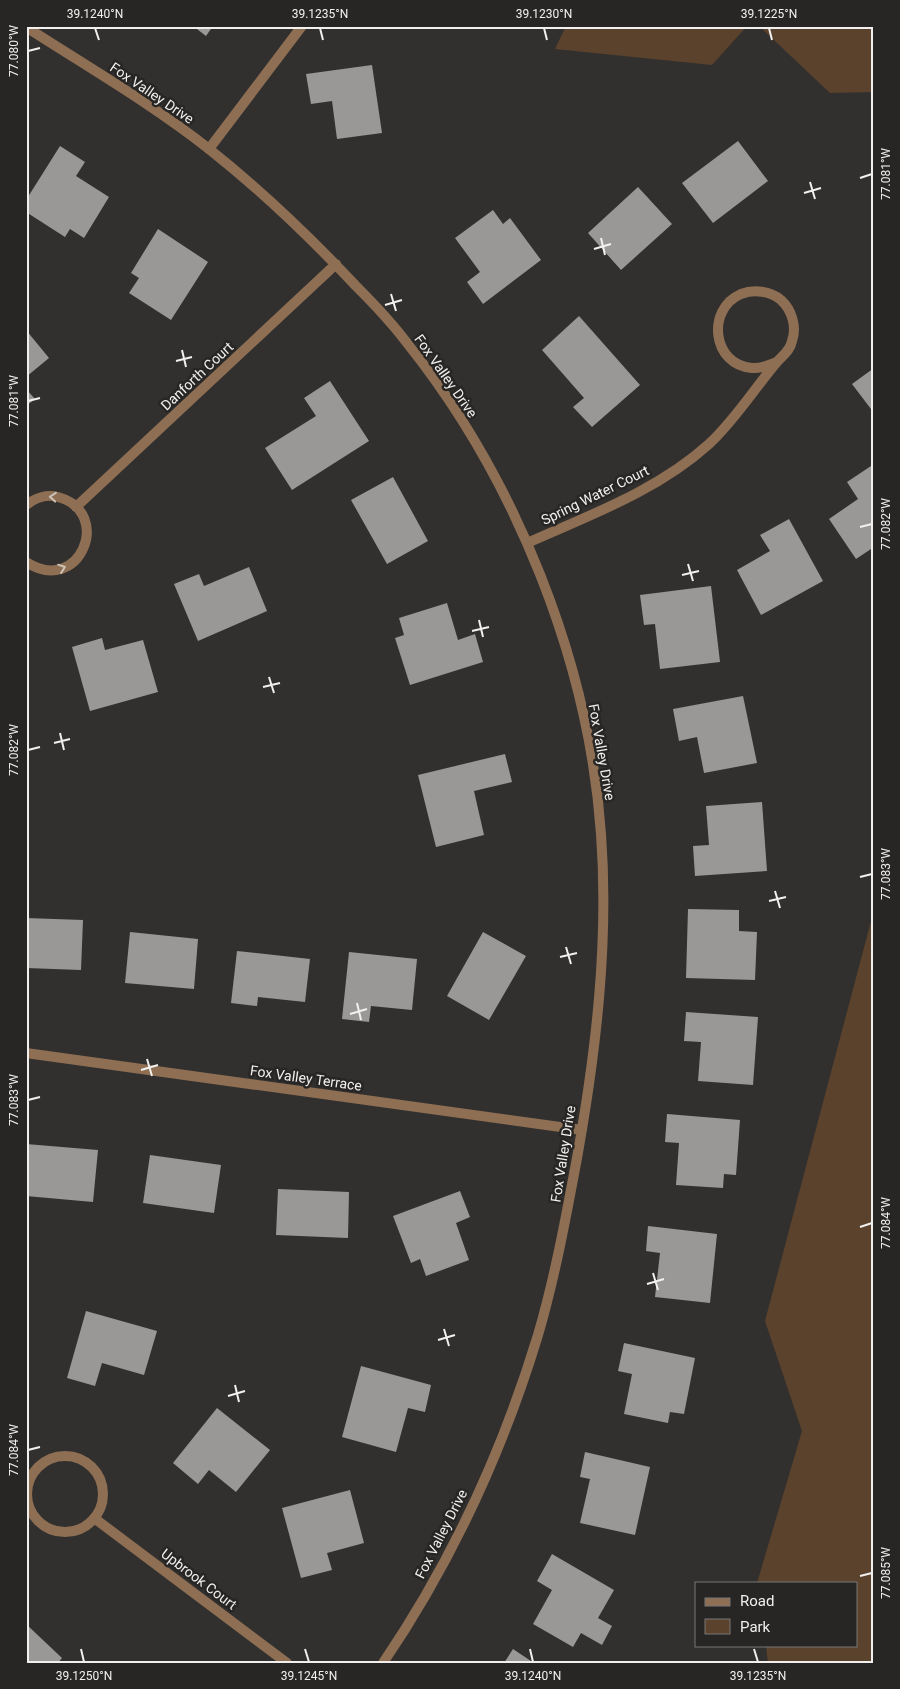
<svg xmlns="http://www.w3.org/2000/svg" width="900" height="1689" viewBox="0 0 900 1689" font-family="Roboto,sans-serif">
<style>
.green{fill:#5b422d}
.building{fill:#9a9896}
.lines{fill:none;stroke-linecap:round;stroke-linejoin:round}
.service{stroke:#8e6f54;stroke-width:10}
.minor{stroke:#8e6f54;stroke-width:10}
.oneway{stroke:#cec3b9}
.ticks{fill:none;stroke:#f1f0ef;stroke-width:2}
.labels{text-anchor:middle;stroke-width:5;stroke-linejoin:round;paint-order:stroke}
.street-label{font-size:14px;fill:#f1f0ef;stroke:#282624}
.neatline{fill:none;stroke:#f1f0ef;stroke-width:2}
.ticks-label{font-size:12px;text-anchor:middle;fill:#f1f0ef}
</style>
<rect width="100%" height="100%" fill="#32302e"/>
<path class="green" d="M566,26H747L712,65L555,49Z
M759,26H874V92L830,93Z
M874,910V1663H768L766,1645H856V1583H757L802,1431L765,1321Z"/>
<path class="building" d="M193,26H213L206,36Z
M372,65L382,133L337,139L332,101L311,104L306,74Z
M738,141L768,181L713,223L682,183Z
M60,146L85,162L76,176L109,197L84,238L70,229L65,237L26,212V200Z
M638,187L672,224L621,270L588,233Z
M493,210L503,224L510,218L541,260L483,304L467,282L480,272L455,238Z
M158,229L208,262L171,320L129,293L139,278L131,273Z
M579,316L640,385L592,427L573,407L584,398L542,350Z
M26,330L49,358L26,377Z
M874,368V413L852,384Z
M330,381L369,441L292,490L265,448L316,416L304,398Z
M26,389L35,399L26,406Z
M874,464V547L856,559L829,519L858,499L847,482Z
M393,477L428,541L387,564L351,500Z
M789,519L823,581L761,615L737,570L770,551L760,535Z
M249,567L267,611L198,641L174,584L199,574L204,586Z
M711,586L720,662L660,669L655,624L644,625L640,595Z
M447,603L458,640L475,634L483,662L410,685L395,638L404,635L399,618Z
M102,638L105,650L143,640L158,692L90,711L72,647Z
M743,696L757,763L704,773L697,737L679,741L673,709Z
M505,754L512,782L474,791L484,835L436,847L418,775Z
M762,802L767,871L695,876L693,846L709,845L706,806Z
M688,909L739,910V931L757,932L755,980L686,978Z
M26,918L83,920L81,970L26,968Z
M130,932L198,939L194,989L125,983Z
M483,932L526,956L489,1020L447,996Z
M237,951L310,959L305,1002L258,997L257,1006L231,1003Z
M349,952L417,959L412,1010L371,1006L369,1022L342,1019Z
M686,1012L758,1017L753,1085L698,1081L701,1042L684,1041Z
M667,1114L740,1120L736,1175L724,1174L723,1188L676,1185L679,1143L665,1142Z
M26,1144L98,1150L93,1202L26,1196Z
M150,1155L221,1165L214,1213L143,1203Z
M278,1189L349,1192L348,1238L276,1235Z
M460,1191L470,1217L456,1223L469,1260L426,1276L420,1259L411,1263L393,1216Z
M648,1226L717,1234L710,1303L655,1297L660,1253L646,1251Z
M86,1311L157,1331L144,1375L102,1363L95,1386L67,1378Z
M624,1343L695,1358L684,1414L670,1412L668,1423L624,1414L632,1374L618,1371Z
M361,1366L431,1385L425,1412L408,1408L396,1452L342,1437Z
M217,1408L270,1450L236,1492L209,1470L198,1484L173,1463Z
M585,1452L650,1467L635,1535L580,1523L590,1479L580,1477Z
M350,1490L364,1543L327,1553L332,1570L301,1578L282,1508Z
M552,1554L614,1590L598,1618L612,1626L602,1645L581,1633L573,1647L533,1624L552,1590L537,1581Z
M26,1624L62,1658L58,1663H26Z
M513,1649L534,1663H504Z"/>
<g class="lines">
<path class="service" d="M209,149L302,26"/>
<path class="minor" d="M26,27C88,67 152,104 209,149C262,191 310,237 356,286C374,304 392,323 407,343C515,478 589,661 601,834C609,942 596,1052 577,1158C566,1217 555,1277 538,1335C503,1450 451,1563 383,1663
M26,505C35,498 47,494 58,497C114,512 80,597 26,562
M76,507L336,264
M527,543C590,515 657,491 709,444C735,420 754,389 777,362C783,355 790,351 792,341C797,327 792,310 781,300C770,291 754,289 741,294C706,309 712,365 752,368C761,369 769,365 777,362
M26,1053L582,1130
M27 1494a38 38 0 1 1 76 0a38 38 0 1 1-76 0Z
M94,1518L287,1663"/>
</g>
<defs><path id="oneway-chevron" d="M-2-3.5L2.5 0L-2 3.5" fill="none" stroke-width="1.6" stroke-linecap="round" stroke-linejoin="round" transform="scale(1.25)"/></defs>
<g class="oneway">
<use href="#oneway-chevron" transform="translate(53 497) rotate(-175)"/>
<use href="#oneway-chevron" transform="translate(62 568) rotate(-19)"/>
</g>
<path class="ticks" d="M95,28L99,40M320,28L323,40M544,28L547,40M769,28L772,40M28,51L40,48M860,178L872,174M810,182L815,199M804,193L821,188M601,238L605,255M594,249L611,244M391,294L396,311M385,305L402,300M182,350L186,367M176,361L192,357M28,401L40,398M860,527L872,524M688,564L693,581M682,575L699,571M479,620L483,637M472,631L489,627M269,677L274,693M263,687L280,683M60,733L64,750M54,743L70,739M28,750L40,747M860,877L872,874M775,891L780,908M769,901L786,897M566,947L571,964M560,957L577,953M357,1003L361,1020M350,1014L367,1009M147,1059L152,1076M141,1070L158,1065M28,1100L40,1097M860,1227L872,1223M653,1273L658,1290M647,1284L664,1279M444,1329L449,1346M438,1340L455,1335M235,1385L239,1402M228,1396L245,1391M28,1450L40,1447M860,1576L872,1573M81,1649L84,1662M305,1649L309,1662M530,1649L533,1662M754,1649L758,1662"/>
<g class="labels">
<g class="street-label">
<text transform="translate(152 93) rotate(34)" y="5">Fox Valley Drive</text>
<text transform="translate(197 376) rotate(-43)" y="5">Danforth Court</text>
<text transform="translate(446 376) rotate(55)" y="5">Fox Valley Drive</text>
<text transform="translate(595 495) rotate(-26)" y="5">Spring Water Court</text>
<text transform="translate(602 752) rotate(80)" y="5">Fox Valley Drive</text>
<text transform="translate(306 1078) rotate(8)" y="5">Fox Valley Terrace</text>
<text transform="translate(563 1154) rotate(-81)" y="5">Fox Valley Drive</text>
<text transform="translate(441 1534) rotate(-63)" y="5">Fox Valley Drive</text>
<text transform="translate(199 1579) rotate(37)" y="5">Upbrook Court</text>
</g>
</g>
<rect width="900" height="1689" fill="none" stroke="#282624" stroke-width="55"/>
<rect x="695" y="1582" width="162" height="65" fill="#282624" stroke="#787775"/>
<rect x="705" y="1598" width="25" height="8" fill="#8e6f54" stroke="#787775"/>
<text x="740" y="1606" font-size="15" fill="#f1f0ef">Road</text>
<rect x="705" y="1619" width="25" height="15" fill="#5b422d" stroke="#787775"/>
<text x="740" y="1632" font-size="15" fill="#f1f0ef">Park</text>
<rect x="28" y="28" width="844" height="1634" class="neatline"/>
<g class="ticks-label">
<text x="95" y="18">39.1240°N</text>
<text x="320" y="18">39.1235°N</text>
<text x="544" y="18">39.1230°N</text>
<text x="769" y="18">39.1225°N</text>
<text transform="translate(14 51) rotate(-90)" y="4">77.080°W</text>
<text transform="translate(886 174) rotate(-90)" y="4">77.081°W</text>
<text transform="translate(14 401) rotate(-90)" y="4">77.081°W</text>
<text transform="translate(886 524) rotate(-90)" y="4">77.082°W</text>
<text transform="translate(14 750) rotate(-90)" y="4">77.082°W</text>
<text transform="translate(886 874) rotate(-90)" y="4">77.083°W</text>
<text transform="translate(14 1100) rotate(-90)" y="4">77.083°W</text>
<text transform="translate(886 1223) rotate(-90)" y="4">77.084°W</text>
<text transform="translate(14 1450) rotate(-90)" y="4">77.084°W</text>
<text transform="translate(886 1573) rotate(-90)" y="4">77.085°W</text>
<text x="84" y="1680">39.1250°N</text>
<text x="309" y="1680">39.1245°N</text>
<text x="533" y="1680">39.1240°N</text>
<text x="758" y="1680">39.1235°N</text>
</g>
</svg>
